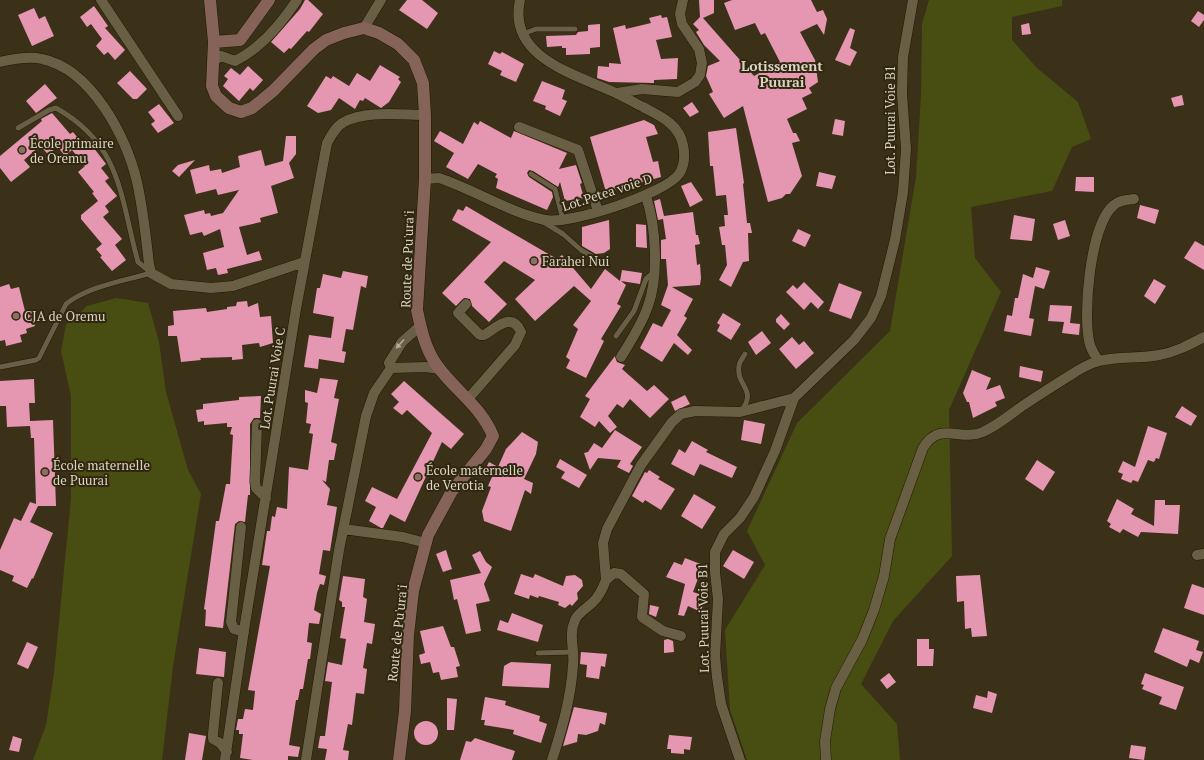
<svg xmlns="http://www.w3.org/2000/svg" width="1204" height="760" viewBox="0 0 1204 760" font-family="'PT Serif',serif">
<style>
.green{fill:#484d12}
.building{fill:#e596b1}
.lines{fill:none;stroke-linecap:round;stroke-linejoin:round}
.service-casing{stroke:#221902;stroke-width:6}
.minor-casing{stroke:#221902;stroke-width:11}
.secondary-casing{stroke:#221902;stroke-width:13}
.service{stroke:#695f45;stroke-width:5}
.minor{stroke:#695f45;stroke-width:10}
.secondary{stroke:#856358;stroke-width:12}
.oneway{fill:#b2ab98}
.education-dot{fill:#8d6e63;stroke:#31270f;stroke-width:1.5}
.labels{text-anchor:middle;stroke-width:4;stroke-linejoin:round;paint-order:stroke}
.street-label{font-size:13px;fill:#d9d4c5;stroke:#31270f}
.poi-label{font-size:13px;fill:#d9d4c5;stroke:#31270f;text-anchor:start}
.neighbourhood-label{font-size:14px;font-weight:bold;fill:#d9d4c5;stroke:#31270f}
</style>
<rect width="100%" height="100%" fill="#3b3119"/>
<path class="green" d="M929,0H1062V6L1012,17V40L1037,68L1078,102L1091,139L1072,147L1052,191L971,207L975,258L1001,292L949,410L952,556L893,621L861,684L897,724L900,760H747L730,710L725,630L765,565L747,531L797,423L890,331L916,177L921,95L922,24Z
M116,298L148,303L159,342L166,392L188,470L201,494L173,666L162,760H33L46,725L54,673L71,498V396L61,351L66,325L87,306Z"/>
<path class="building" d="M305,0H308L323,14L309,32L307,31L291,49L289,48L284,53L271,42L300,9Z
M407,0H422L438,13L427,29L399,10Z
M699,0H714V13L703,18L754,76L780,62L765,33L761,35L755,23L735,30L724,3L732,0H811L817,12L823,10L827,19L824,35L817,24L800,32L815,60L818,82L809,88L812,93L802,98L807,109L787,119L793,133H796L800,141L792,143L802,176L790,194H786L782,198L768,202L743,106L724,118L709,94L713,92L706,76L708,66L720,61L704,45L696,32L699,30L693,24L700,17Z
M94,6L108,26L105,28L125,50L115,60L108,52L104,55L96,46L102,39L91,24L87,27L80,17Z
M34,8L39,19L45,16L54,36L32,46L18,15Z
M1198,11L1204,15V20L1199,27L1191,21Z
M661,15L662,18L667,17L672,37L656,40L661,59L678,58L677,79L654,80V83L609,82L597,78L598,66L609,67V63L621,64L613,28L625,25L626,29L651,23L649,18Z
M1029,23L1031,34L1022,35L1021,25Z
M600,24V47L590,48V54L566,55V48H562V46L547,47L546,36L576,35L578,32L588,31V25Z
M850,28L855,30L850,48L857,52L850,66L835,60Z
M494,51L500,54L502,52L524,64L516,82L500,75L502,71L488,64Z
M380,65L400,77L398,79L401,82L389,102L381,108L365,98L363,101L360,100L355,109L339,98L331,110L318,113L307,106L326,76L331,79L333,76L349,86L357,73L370,81Z
M248,66L263,80L253,91L250,88L239,101L223,86L228,79L224,76L231,68L240,75Z
M130,71L147,89L137,99H133L117,83Z
M542,81L565,90L562,99L567,101L560,116L545,109L546,106L533,101Z
M45,84L57,98L36,113L26,101Z
M1182,95L1184,105L1174,107L1171,98Z
M692,102L699,112L690,117L683,108Z
M159,104L174,123L158,133L151,124L155,121L148,112Z
M52,113L70,134L73,132L82,143L87,139L106,164L101,168L109,178L105,181L117,196L105,206L109,212L103,217L122,239L115,245L126,260L112,271L100,257L102,256L96,249L102,244L81,219V215L98,201L92,193L94,192L78,172L85,166L72,150L65,156L57,146L49,155L40,146L24,160L30,167L11,182L0,168V156L42,121L41,119Z
M835,119L845,121L843,136L832,134Z
M644,120L654,125L658,134L646,137L653,162L658,161L661,177L606,192L590,137Z
M480,121L511,138L514,131L567,153L559,169L576,165L582,183L580,184L584,198L565,201L560,182L558,187L533,171L529,170L527,173L529,177L552,192L553,197L547,210L496,188L498,179L495,177L497,174L478,164L468,179L446,167L454,153L434,141L440,131L463,144L474,122L478,125Z
M736,128L744,183L743,184L747,223H750L752,233H748L749,261L743,262L731,287L719,280L727,265L725,245H722L719,227L725,226L724,215H728L726,195L716,196L713,166H710L708,132Z
M286,136H296V154L289,163L294,178L271,186L278,213L260,218L261,222L239,227L247,255L259,251L262,260L227,269L228,273L218,275L216,268L207,270L203,253L224,247L220,229L204,236L202,232L190,235L184,215L204,210L205,214L210,213L211,216L223,213L239,190L218,195L216,189L196,194L190,170L209,165L210,171L221,169L222,173L240,167L238,156L261,150L265,166L283,161Z
M195,160L179,177L172,171L178,165Z
M819,172L836,176L832,189L816,186Z
M1076,177H1094V192L1075,191Z
M691,182L703,200L690,207L681,186Z
M660,199L664,216L693,212L696,235H698L700,244L695,245L697,265L700,264L701,278L700,285L672,287L693,299L684,316L687,318L677,335L692,350L688,355L674,343L662,362L640,348L653,323L662,327L671,310L661,305L668,285L666,259H661V240L666,239L663,219L658,220L654,201Z
M1140,205L1159,210L1155,224L1137,218Z
M466,206L557,259L562,255L591,289L605,269L620,281L622,270L642,273L640,284L621,281L626,285L617,304L621,306L601,339L604,341L586,378L566,368L570,360L566,357L578,329L573,325L591,301L574,286L535,321L515,299L535,280L504,261L484,282L507,304L489,322L472,306L470,299L464,298L456,306L442,293L491,242L452,220L458,209L463,211Z
M1014,215L1035,219L1032,241L1010,239Z
M609,220L610,249L604,253L596,254L582,246V227Z
M1065,220L1070,236L1058,240L1053,224Z
M636,224L646,225L647,248L636,247Z
M798,229L811,235L805,247L792,241Z
M1195,241L1204,246V270L1184,258Z
M1036,267L1050,271L1044,289L1035,286L1029,318L1034,319L1031,336L1004,331L1007,315L1012,316L1015,298H1018L1023,274L1033,278Z
M343,271L368,276L366,288L361,286L353,330L346,329L342,351L346,352L344,363L319,359L318,369L304,367L309,335L331,338L334,317L313,313L317,288H320L323,274L341,278Z
M1154,279L1166,286L1155,304L1144,296Z
M804,282L824,302L818,309L811,302L804,310L786,292L793,285L797,289Z
M839,283L862,292L851,319L829,311Z
M9,284L11,289L19,287L25,311L30,310L35,326L26,329L27,333L20,335L22,342L6,346L5,340L0,341V287Z
M247,301L248,307L258,303L260,317L271,316L273,343L260,347L259,343L242,345L243,359L232,360V357L200,358L201,360L181,362L177,336H168V326L174,325L173,311L206,308L207,312L227,309V307L236,306L237,302Z
M1050,305L1072,306L1070,323L1080,324L1079,335L1062,333L1064,322L1048,321Z
M723,313L741,324L731,340L717,331L720,325L717,323Z
M781,314L790,324L784,330L776,322V319Z
M762,331L771,343L756,355L748,342Z
M792,337L799,345L804,341L814,353L796,369L779,349Z
M615,356L617,362L625,365L622,369L647,391L654,385L669,399L650,418L630,399L623,408L617,404L608,416L617,427L610,433L599,421L595,427L580,417L590,399L585,396Z
M1020,366L1043,371L1041,382L1019,377Z
M972,370L991,378L986,390L1000,385L1005,398L995,402L997,406L973,418L969,402H967L963,393Z
M320,378L338,380L334,398L339,399L331,442L337,444L334,460H329L326,482L322,480L330,489L327,505L337,507L330,551L323,550L319,574L326,576L324,585L320,584L317,593L314,610L321,614L319,624L309,623L307,642L312,643L310,659H308L303,689H300L298,700H296L289,745L300,747L298,757L288,756V760H253L240,758L243,734H239V730H236L238,719H243L245,709L253,710L255,691L248,690L270,566L262,565L267,531H270L272,516L275,517L277,507L287,509L289,467L308,470L313,434L309,433L311,424L306,423L308,403L305,402V390L317,393Z
M34,379L35,403H29L30,421L53,420L56,506H38L30,522L53,533L33,579L32,578L27,588L12,581L14,576L0,570V550L14,518L21,521L30,502L36,504L34,438H31L30,426L7,427L6,406H0V381Z
M404,381L464,434L451,449L442,442L405,522L390,514L383,528H381L369,521L376,507L365,501L372,487L397,499L432,433L407,410L402,415L393,408L399,402L391,394Z
M685,395L690,404L675,411L671,402Z
M261,396L260,418H254L250,424V495H248L245,522L239,521L235,524L223,628L205,626L206,610L204,609L216,521H219L226,484H230L233,435L230,434L232,427H227V423L204,425V421L198,422L196,410L203,409V404L239,400V397Z
M1182,406L1197,416L1191,426L1175,417Z
M744,420L765,424L761,444L741,440Z
M1148,426L1167,433L1159,459L1156,458L1154,462L1148,460L1138,482L1133,480L1131,483L1121,479L1123,474L1118,472L1123,461L1135,467Z
M615,430L642,447L630,464L633,466L629,473L617,467L621,460L598,458L590,470L584,453L588,452L594,443L602,448Z
M522,432L538,442L536,454L524,479L533,483L531,494L525,490L511,531L484,521L482,511L491,487L488,486L492,477L484,472L489,462L498,467L506,449Z
M692,441L708,450L706,452L737,467L732,478L700,464L694,476L671,464L679,449L685,453Z
M560,459L587,475L579,488L561,478L565,472L556,467Z
M1037,460L1055,472L1043,491L1025,479Z
M649,470L660,477L658,479L675,489L661,510L645,500L643,503L632,496L645,472L647,473Z
M694,494L716,507L702,529L681,516Z
M1117,499L1134,509L1131,514L1154,526L1155,500H1165V505H1180L1178,534L1141,532L1138,537L1123,529L1120,533L1109,527L1111,524L1107,521Z
M446,550L452,569L443,572L436,554Z
M733,550L754,562L744,579L723,566Z
M480,551L486,562L492,567L484,584L490,601L476,604L481,631L466,634L457,599L454,600L450,580L481,573L472,555Z
M685,558L703,565L693,592L705,596L701,612L688,606L684,616L678,615L685,584L666,577L674,562L682,565Z
M521,574L533,578L535,574L563,586L566,576L575,575L582,580L583,586L577,593L578,599L572,606L570,604L565,608L558,605L559,602L539,596L538,598L530,595L529,599L514,594Z
M980,575L987,636L972,637L971,628L965,629L964,601L957,602L956,576Z
M343,576L365,579L363,597L367,599L364,622L375,624L372,644L367,643L363,668L367,669L364,694L356,693L352,725L348,724L343,750L349,751L348,760H325L327,749L318,748L320,736H325L332,682L325,681L328,662L342,665L346,639L340,638L345,607H342V602L339,600Z
M1192,584L1204,588V615L1184,608Z
M650,605L659,607L656,617L649,614Z
M512,613L543,625L538,642L497,630L500,620L508,623Z
M443,626L451,647H454L460,666L456,667L458,677L441,680L439,672L433,673L430,662L421,664L419,655L425,653L420,631Z
M1163,628L1199,641L1196,650L1203,652L1199,663L1190,659L1187,667L1154,652Z
M668,639L673,641L674,652L664,653V640Z
M917,639H929V649H934L933,666H917Z
M27,642L38,647L28,669L17,664Z
M199,648L226,652L224,677L196,674Z
M581,652L607,654L605,667L601,666L599,679L586,677L587,665L580,664Z
M511,662L551,664L549,688L502,686L504,666Z
M889,673L896,682L887,689L880,680Z
M1145,673L1184,687L1176,710L1159,704L1162,697L1142,689L1144,685L1141,684Z
M988,691L997,694L992,713L973,708L976,695L987,698Z
M485,697L506,701L505,705L540,716L539,721L547,724L541,743L513,734L514,730L484,725L485,720H481Z
M447,698L457,699L454,730H447Z
M574,707L607,713L605,725L600,723L598,731L586,735L578,734L577,742L563,746Z
M414 733a12 12 0 1 1 24 0a12 12 0 1 1-24 0Z
M189,733L206,736L202,760H185Z
M669,735L692,737L690,750L684,749V754L671,753V749H667Z
M13,736L22,739L19,752L9,750Z
M475,738L515,751L512,760H460L466,741L471,742Z
M1131,745L1146,747L1144,760L1129,758Z"/>
<g class="lines">
<defs>
<path id="service" d="M523,34L536,29H575
M18,128L49,110L56,108C122,145 120,197 138,262L149,271
M531,174L555,189L563,220
M542,221L563,234L581,250L597,259
M616,336L634,311L646,279L654,272
M0,367L36,360L39,358L66,304C89,286 124,281 151,273
M742,410C757,389 736,386 739,366C739,362 743,358 745,354
M538,653L572,652"/>
<path id="minor" d="M101,0L178,116
M364,28L381,0
M214,61L221,56L235,61C260,49 281,24 297,0
M0,62C13,59 29,56 42,59C91,69 127,137 137,182C143,209 146,236 149,264L151,273L171,284L211,288L233,286L304,262
M617,93L642,89L678,92L695,82L700,75L702,63L699,49L682,24L680,14L683,0
M519,127L578,150L598,211
M425,179L439,178C475,190 508,212 545,220C569,225 665,194 679,174C685,165 685,155 683,145C679,124 660,116 643,107C634,103 626,97 616,93C577,75 507,58 520,0
M466,304L458,313L480,335H484C496,328 512,311 521,332L515,345L468,399
M621,357C631,341 642,324 648,306C659,275 656,227 646,196
M1099,361C1095,356 1092,351 1090,345C1082,317 1090,224 1114,205C1120,200 1126,200 1134,199
M391,368L389,363L402,342L420,326
M391,368L425,367L441,369
M257,424L255,482L256,488L266,498
M241,527L231,622L234,629L244,632
M343,529L403,537L426,543
M1197,555L1204,554
M681,636L663,631L642,617L644,594L621,574L614,573L606,580L603,543L607,529L641,465L672,422L681,414L695,411L740,412L794,398
M218,683L213,734V739L220,743L227,752
M225,760L244,630L296,309L327,143C331,136 336,126 344,122C365,110 402,115 425,115
M306,760L339,550L366,416L374,393L391,368
M552,760C562,729 571,698 573,665C575,649 568,636 575,620C578,613 587,608 592,603C599,597 603,588 606,580
M740,760L721,704L717,677L715,656L718,599L715,572V552L724,534L740,518L754,497L775,451L794,398L854,340L871,318L881,296L895,240L903,192L906,149L902,94L903,57L913,0
M826,760L825,741L830,709L836,688L862,640L874,610L884,576L890,539L923,448C940,420 959,442 983,432C996,426 1009,416 1021,407C1037,396 1053,386 1069,376C1078,370 1088,364 1099,361C1119,356 1139,359 1159,355C1176,352 1189,345 1204,337"/>
<path id="secondary" d="M210,0L214,42L212,86L216,96L229,108L241,112L252,108L273,91L314,49L326,40L344,33L364,28L379,33L398,44L414,60L423,83L425,115V179L417,310C421,329 425,348 436,364C454,390 481,406 493,436L486,449L452,491L428,535L413,591L408,635L405,711L399,760
M214,42L240,40L269,0"/>
</defs>
<use href="#service" class="service-casing"/>
<use href="#minor" class="minor-casing"/>
<use href="#secondary" class="secondary-casing"/>
<use href="#service" class="service"/>
<use href="#minor" class="minor"/>
<use href="#secondary" class="secondary"/>
</g>
<defs><path id="oneway-solid" d="M-6-.8H1V-3.2L6.5 0L1 3.2V.8H-6Z"/></defs>
<use class="oneway" href="#oneway-solid" transform="translate(400 344) rotate(132)"/>
<g class="education-dot">
<circle cx="22" cy="150" r="4"/>
<circle cx="534" cy="261" r="4"/>
<circle cx="16" cy="316" r="4"/>
<circle cx="45" cy="472" r="4"/>
<circle cx="418" cy="477" r="4"/>
</g>
<g class="labels">
<g class="street-label">
<text transform="translate(890 120) rotate(-90)" y="5">Lot. Puurai Voie B1</text>
<text transform="translate(607 192) rotate(-18)" y="5">Lot.Petea voie D</text>
<text transform="translate(407 259) rotate(-88)" y="5">Route de Pu'ura'i</text>
<text transform="translate(272 378) rotate(-81)" y="5">Lot. Puurai Voie C</text>
<text transform="translate(703 618) rotate(-91)" y="5">Lot. Puurai Voie B1</text>
<text transform="translate(397 633) rotate(-84)" y="5">Route de Pu'ura'i</text>
</g>
<g class="poi-label">
<text x="30" y="148">École primaire<tspan x="30" dy="15">de Oremu</tspan></text>
<text x="542" y="266">Farahei Nui</text>
<text x="24" y="321">CJA de Oremu</text>
<text x="53" y="470">École maternelle<tspan x="53" dy="15">de Puurai</tspan></text>
<text x="426" y="475">École maternelle<tspan x="426" dy="15">de Verotia</tspan></text>
</g>
<g class="neighbourhood-label">
<text x="782" y="71">Lotissement<tspan x="782" dy="16">Puurai</tspan></text>
</g>
</g>
</svg>
